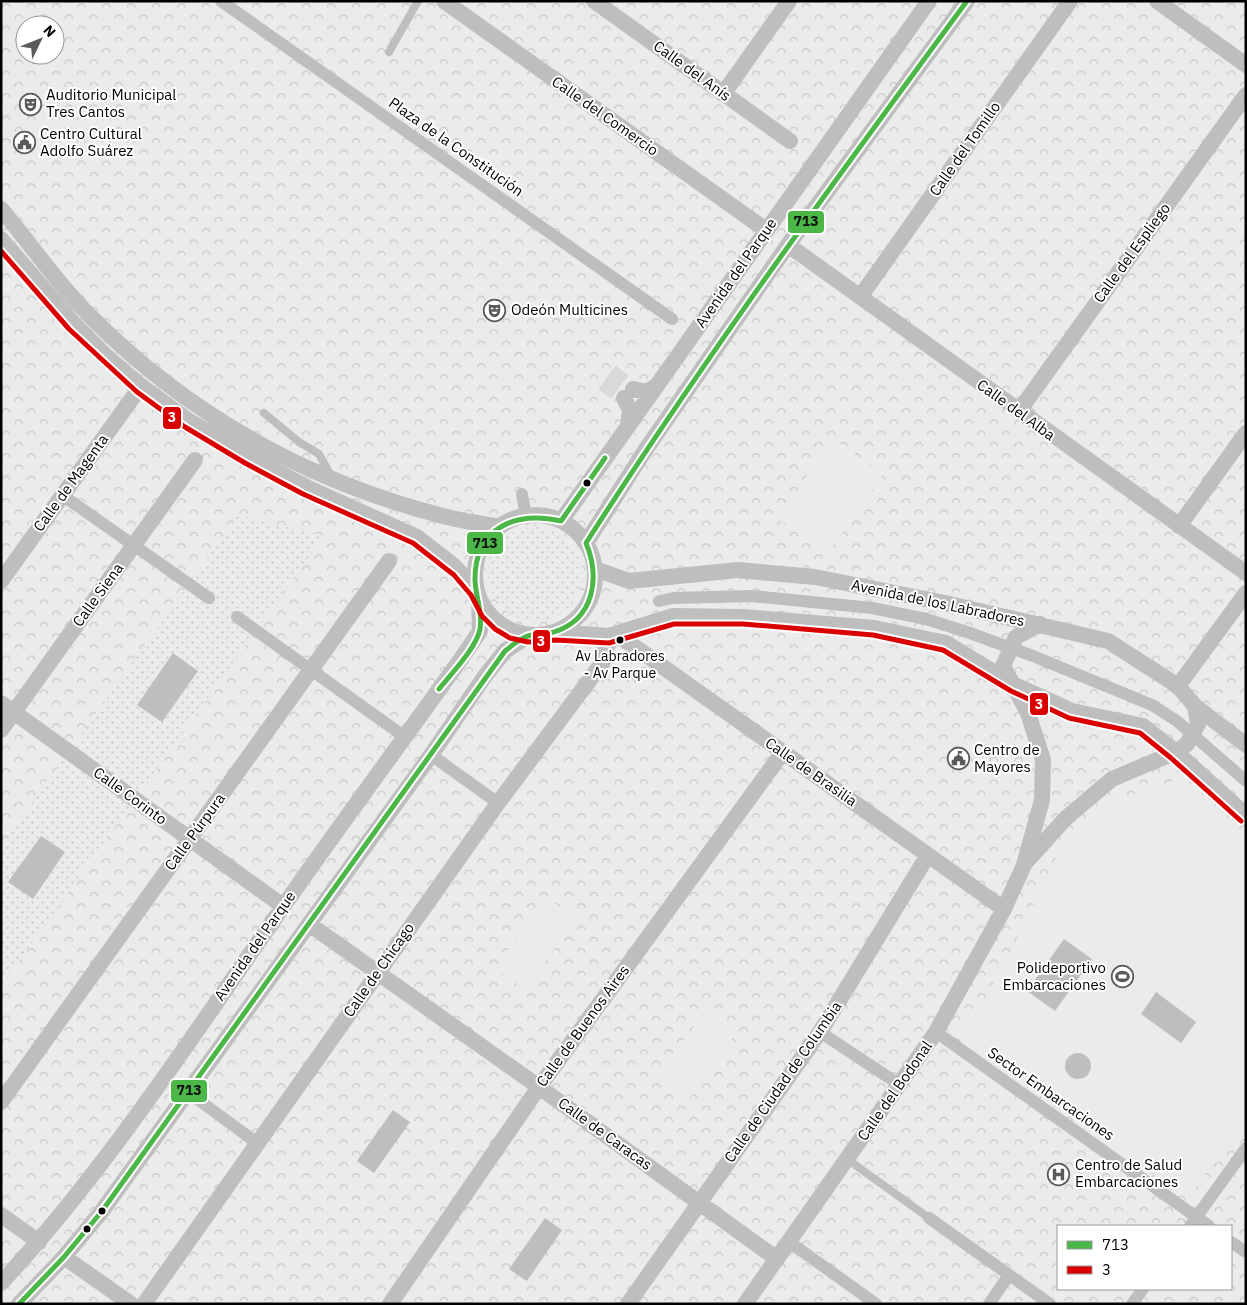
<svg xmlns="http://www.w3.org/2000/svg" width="1247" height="1305" viewBox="0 0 1247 1305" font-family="'IBM Plex Sans',sans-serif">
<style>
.park{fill:url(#park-crowns);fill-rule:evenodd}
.garden{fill:url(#garden-dots)}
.pitch{fill:#ebebeb}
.water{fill:#bebebe}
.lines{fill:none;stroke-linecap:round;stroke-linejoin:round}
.minor-tunnel{stroke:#d9d9d9;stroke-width:16;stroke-dasharray:16 8;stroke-linecap:butt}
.service{stroke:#bebebe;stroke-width:8}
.pedestrian{stroke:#bebebe;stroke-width:12}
.minor{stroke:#bebebe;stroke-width:16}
.bus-1-casing{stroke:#fff;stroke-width:9}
.bus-2-casing{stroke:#fff;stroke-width:9}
.bus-1{stroke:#4ab747;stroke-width:5}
.bus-2{stroke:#db0000;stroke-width:5}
.bus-dot{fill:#000;stroke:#fff;stroke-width:2}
.labels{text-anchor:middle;stroke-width:4;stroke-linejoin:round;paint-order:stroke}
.bus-label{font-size:14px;fill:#000;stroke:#fff}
.street-label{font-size:15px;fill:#000;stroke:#fff}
.poi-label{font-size:15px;fill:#000;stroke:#fff;text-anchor:start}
.line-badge{stroke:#fff;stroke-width:2}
.badge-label{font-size:14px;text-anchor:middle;font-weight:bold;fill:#fff}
.pale-badge-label{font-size:14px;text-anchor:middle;font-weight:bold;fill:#111}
</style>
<defs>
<pattern id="park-crowns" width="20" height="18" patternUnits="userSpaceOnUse" patternTransform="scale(1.25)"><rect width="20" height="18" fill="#ebebeb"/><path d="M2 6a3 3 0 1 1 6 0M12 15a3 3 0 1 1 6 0" fill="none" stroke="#c8c8c8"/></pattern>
<pattern id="garden-dots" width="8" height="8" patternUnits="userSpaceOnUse" patternTransform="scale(1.25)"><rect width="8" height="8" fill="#ebebeb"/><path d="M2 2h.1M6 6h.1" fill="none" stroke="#c8c8c8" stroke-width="1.8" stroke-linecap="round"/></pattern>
</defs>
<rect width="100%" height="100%" fill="#fff"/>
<path class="park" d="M1,1H1246V1304H1ZM25,25H55V55H25ZM1058,1226H1231V1289H1058Z"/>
<path class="garden" d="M238,515L324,536L1,986V846Z
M488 574a47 47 0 1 1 94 0a47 47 0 1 1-94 0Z"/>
<path class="pitch" d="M833,439L883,474L828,554L778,519Z
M1175,781L1194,795L1246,843V1121L1243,1120L1188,1199L959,1039L984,1001L1011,952L1054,861L1086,827L1118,799Z
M546,897L576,918L526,990L495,968Z
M706,1010L737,1032L686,1103L655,1081Z"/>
<path class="water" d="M173,653L198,671L162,722L137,705Z
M41,836L65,852L33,899L8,882Z
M1064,939L1092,959L1055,1011L1027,991Z
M1156,992L1196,1022L1181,1043L1141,1014Z
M1065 1066a13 13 0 1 1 26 0a13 13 0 1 1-26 0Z
M393,1110L410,1122L374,1173L357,1161Z
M545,1218L562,1230L527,1281L509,1269Z"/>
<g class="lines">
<path class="minor-tunnel" d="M611,372L633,389
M603,383L624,398"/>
<path class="service" d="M389,52L418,1
M264,413L299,442L319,454L330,474
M847,1159L929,1218"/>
<path class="pedestrian" d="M221,1L672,319
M522,494L526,516
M62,495L209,598
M659,601L673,598L751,596L872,608L926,619L970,633L1033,656L1152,705L1177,721L1246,781
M237,617L405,737
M431,755L498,803
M820,1032L900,1085
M936,1032L1209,1226
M189,1093L257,1143
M929,1218L1050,1304
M1190,1226L1246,1148
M788,1241L876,1304
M1231,1242L1246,1252
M989,1304L1009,1275
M1132,1304L1143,1289"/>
<path class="minor" d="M444,1L766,230
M594,1L790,141
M1157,1L1246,65
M723,94L789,1
M1,209C31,244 56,282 88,314C187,414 307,481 443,516C461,521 480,523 499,527
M1,239L74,324L105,355L141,386L189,421L249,456L306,487L417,537L453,565L477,591
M788,245L1246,573
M860,297L1070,1
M633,389L646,392L655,387
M624,398L630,410L628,425
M1019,411L1246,95
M475 575a60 60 0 1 1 120 0a60 60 0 1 1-120 0Z
M561,521L929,1
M1179,526L1246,433
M586,543L646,449L788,245L967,1
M595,569L629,581L738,570L815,577L945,603L1108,641L1178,686L1195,706L1246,745
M1,581L141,386
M556,632L609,636L673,616L743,617L874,628L946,643L1015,685L1072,711L1143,726L1176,752L1246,815
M618,635L1004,909
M1178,686L1246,593
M1,703L283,906
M1,730L195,460
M1027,861L1066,818L1112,779L1176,752L1187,744L1198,724L1195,706
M309,924L539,1087L777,1259
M1,1102L389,561
M1,1215L39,1242
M64,1257L131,1304
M1,1283C97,1180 177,1059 257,944C323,848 393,754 461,659L480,631L479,597
M19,1304L64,1257L102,1211L431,755L485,676L505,651L529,635
M144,1304L498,803L603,662L609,636
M390,1304L539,1087L783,752
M628,1304L820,1032L928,855
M745,1304L936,1032L1004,909L1024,865L1042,800L1043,760L1028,713L1003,666L1016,637L1040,624"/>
<defs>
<path id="bus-1" d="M439,689C451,674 477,647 480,629C483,612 475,595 475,579C475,527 516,511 561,521L605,458
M19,1304L64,1257L102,1211L505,651C514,644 523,636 535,634C541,634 548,634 554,632C595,619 600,577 586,543C705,357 836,179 967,1"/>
<path id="bus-2" d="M1,251L69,329L137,392L185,427L245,463L303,494L413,543L454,575L471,595L482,616L495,629L510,638L528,642L556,640L609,643L674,624H743L873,635L943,650L1011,691L1069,718L1140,733L1171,758L1241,821"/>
</defs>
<use href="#bus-1" class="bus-1-casing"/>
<use href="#bus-2" class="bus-2-casing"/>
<use href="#bus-1" class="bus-1"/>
<use href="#bus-2" class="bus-2"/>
</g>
<defs>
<symbol id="theatre-ring" viewBox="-11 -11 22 22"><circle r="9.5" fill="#fff" stroke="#595959" stroke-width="1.5"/><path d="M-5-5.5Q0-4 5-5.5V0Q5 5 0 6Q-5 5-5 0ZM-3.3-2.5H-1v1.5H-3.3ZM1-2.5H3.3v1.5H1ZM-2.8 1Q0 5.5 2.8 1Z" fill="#595959"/></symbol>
<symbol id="civic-ring" viewBox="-11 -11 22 22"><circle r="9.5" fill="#fff" stroke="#595959" stroke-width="1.5"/><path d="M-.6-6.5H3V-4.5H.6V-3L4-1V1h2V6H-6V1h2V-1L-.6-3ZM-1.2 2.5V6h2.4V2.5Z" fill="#595959"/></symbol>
<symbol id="stadium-ring" viewBox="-11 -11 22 22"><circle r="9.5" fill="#fff" stroke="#595959" stroke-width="1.5"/><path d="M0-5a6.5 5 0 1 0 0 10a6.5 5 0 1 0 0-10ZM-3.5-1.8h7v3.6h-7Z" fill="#595959"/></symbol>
<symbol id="hospital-ring" viewBox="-11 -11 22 22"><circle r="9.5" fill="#fff" stroke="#595959" stroke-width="1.5"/><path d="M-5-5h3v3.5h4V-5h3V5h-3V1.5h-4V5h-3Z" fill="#595959"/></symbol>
</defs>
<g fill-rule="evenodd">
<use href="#theatre-ring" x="18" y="92" width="25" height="25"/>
<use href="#civic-ring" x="12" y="130" width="25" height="25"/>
<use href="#theatre-ring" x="482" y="298" width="25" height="25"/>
<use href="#civic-ring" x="946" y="746" width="25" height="25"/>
<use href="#stadium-ring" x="1110" y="964" width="25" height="25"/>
<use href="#hospital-ring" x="1046" y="1162" width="25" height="25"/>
</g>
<g class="bus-dot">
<circle cx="587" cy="483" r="4.5"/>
<circle cx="620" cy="640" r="4.5"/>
<circle cx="102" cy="1211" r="4.5"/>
<circle cx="87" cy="1229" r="4.5"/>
</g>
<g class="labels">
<g class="bus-label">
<text x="620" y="661">Av Labradores<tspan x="620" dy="17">- Av Parque</tspan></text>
</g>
<g class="street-label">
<text transform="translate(692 71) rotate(36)" y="5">Calle del Anís</text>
<text transform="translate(605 116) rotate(35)" y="5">Calle del Comercio</text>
<text transform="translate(456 147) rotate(35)" y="5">Plaza de la Constitución</text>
<text transform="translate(965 149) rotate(-55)" y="5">Calle del Tomillo</text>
<text transform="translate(1132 253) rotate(-54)" y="5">Calle del Espliego</text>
<text transform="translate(736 273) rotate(-55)" y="5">Avenida del Parque</text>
<text transform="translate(1016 410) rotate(36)" y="5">Calle del Alba</text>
<text transform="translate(71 483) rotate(-54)" y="5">Calle de Magenta</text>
<text transform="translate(98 595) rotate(-54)" y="5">Calle Siena</text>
<text transform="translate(938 603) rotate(12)" y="5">Avenida de los Labradores</text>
<text transform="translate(811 772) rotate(35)" y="5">Calle de Brasilia</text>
<text transform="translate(130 796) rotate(36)" y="5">Calle Corinto</text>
<text transform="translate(195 832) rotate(-54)" y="5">Calle Púrpura</text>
<text transform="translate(255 946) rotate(-55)" y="5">Avenida del Parque</text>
<text transform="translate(379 970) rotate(-55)" y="5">Calle de Chicago</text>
<text transform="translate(583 1026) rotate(-54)" y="5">Calle de Buenos Aires</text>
<text transform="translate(783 1082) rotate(-55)" y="5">Calle de Ciudad de Columbia</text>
<text transform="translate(895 1091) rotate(-55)" y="5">Calle del Bodonal</text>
<text transform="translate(1051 1094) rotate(35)" y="5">Sector Embarcaciones</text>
<text transform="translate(605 1134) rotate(36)" y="5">Calle de Caracas</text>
</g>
<g class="poi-label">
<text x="46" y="100">Auditorio Municipal<tspan x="46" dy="17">Tres Cantos</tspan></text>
<text x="40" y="139">Centro Cultural<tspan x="40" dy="17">Adolfo Suárez</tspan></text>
<text x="511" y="315">Odeón Multicines</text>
<text x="974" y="755">Centro de<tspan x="974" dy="17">Mayores</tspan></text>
<text x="1106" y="973" text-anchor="end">Polideportivo<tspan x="1106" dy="17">Embarcaciones</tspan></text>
<text x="1075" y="1170">Centro de Salud<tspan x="1075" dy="17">Embarcaciones</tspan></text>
</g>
</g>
<g class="line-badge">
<rect x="787" y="210" width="38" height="24" rx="5" fill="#4ab747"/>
<rect x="162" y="406" width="20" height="24" rx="5" fill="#db0000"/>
<rect x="466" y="531" width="38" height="24" rx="5" fill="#4ab747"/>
<rect x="532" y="629" width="19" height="24" rx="5" fill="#db0000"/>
<rect x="1029" y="692" width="20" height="24" rx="5" fill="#db0000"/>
<rect x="170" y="1079" width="38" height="24" rx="5" fill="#4ab747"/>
</g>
<g class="badge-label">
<text x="172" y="422">3</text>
<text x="541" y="646">3</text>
<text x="1039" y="709">3</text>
</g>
<g class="pale-badge-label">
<text x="806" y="226">713</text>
<text x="485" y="548">713</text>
<text x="189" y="1095">713</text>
</g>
<rect width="1247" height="1305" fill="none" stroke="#000000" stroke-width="5"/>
<rect x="1057" y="1225" width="175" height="65" fill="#ffffff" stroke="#999999"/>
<rect x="1067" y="1241" width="25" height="8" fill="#4ab747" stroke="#999999"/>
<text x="1102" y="1250" font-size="15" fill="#000000">713</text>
<rect x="1067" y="1266" width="25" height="8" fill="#db0000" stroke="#999999"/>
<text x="1102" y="1275" font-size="15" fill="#000000">3</text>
<g transform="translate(40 40) rotate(47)"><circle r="24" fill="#ffffff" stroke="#999999"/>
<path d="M0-4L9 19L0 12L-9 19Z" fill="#595959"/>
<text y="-8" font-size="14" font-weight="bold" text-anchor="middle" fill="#000000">N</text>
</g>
</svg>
